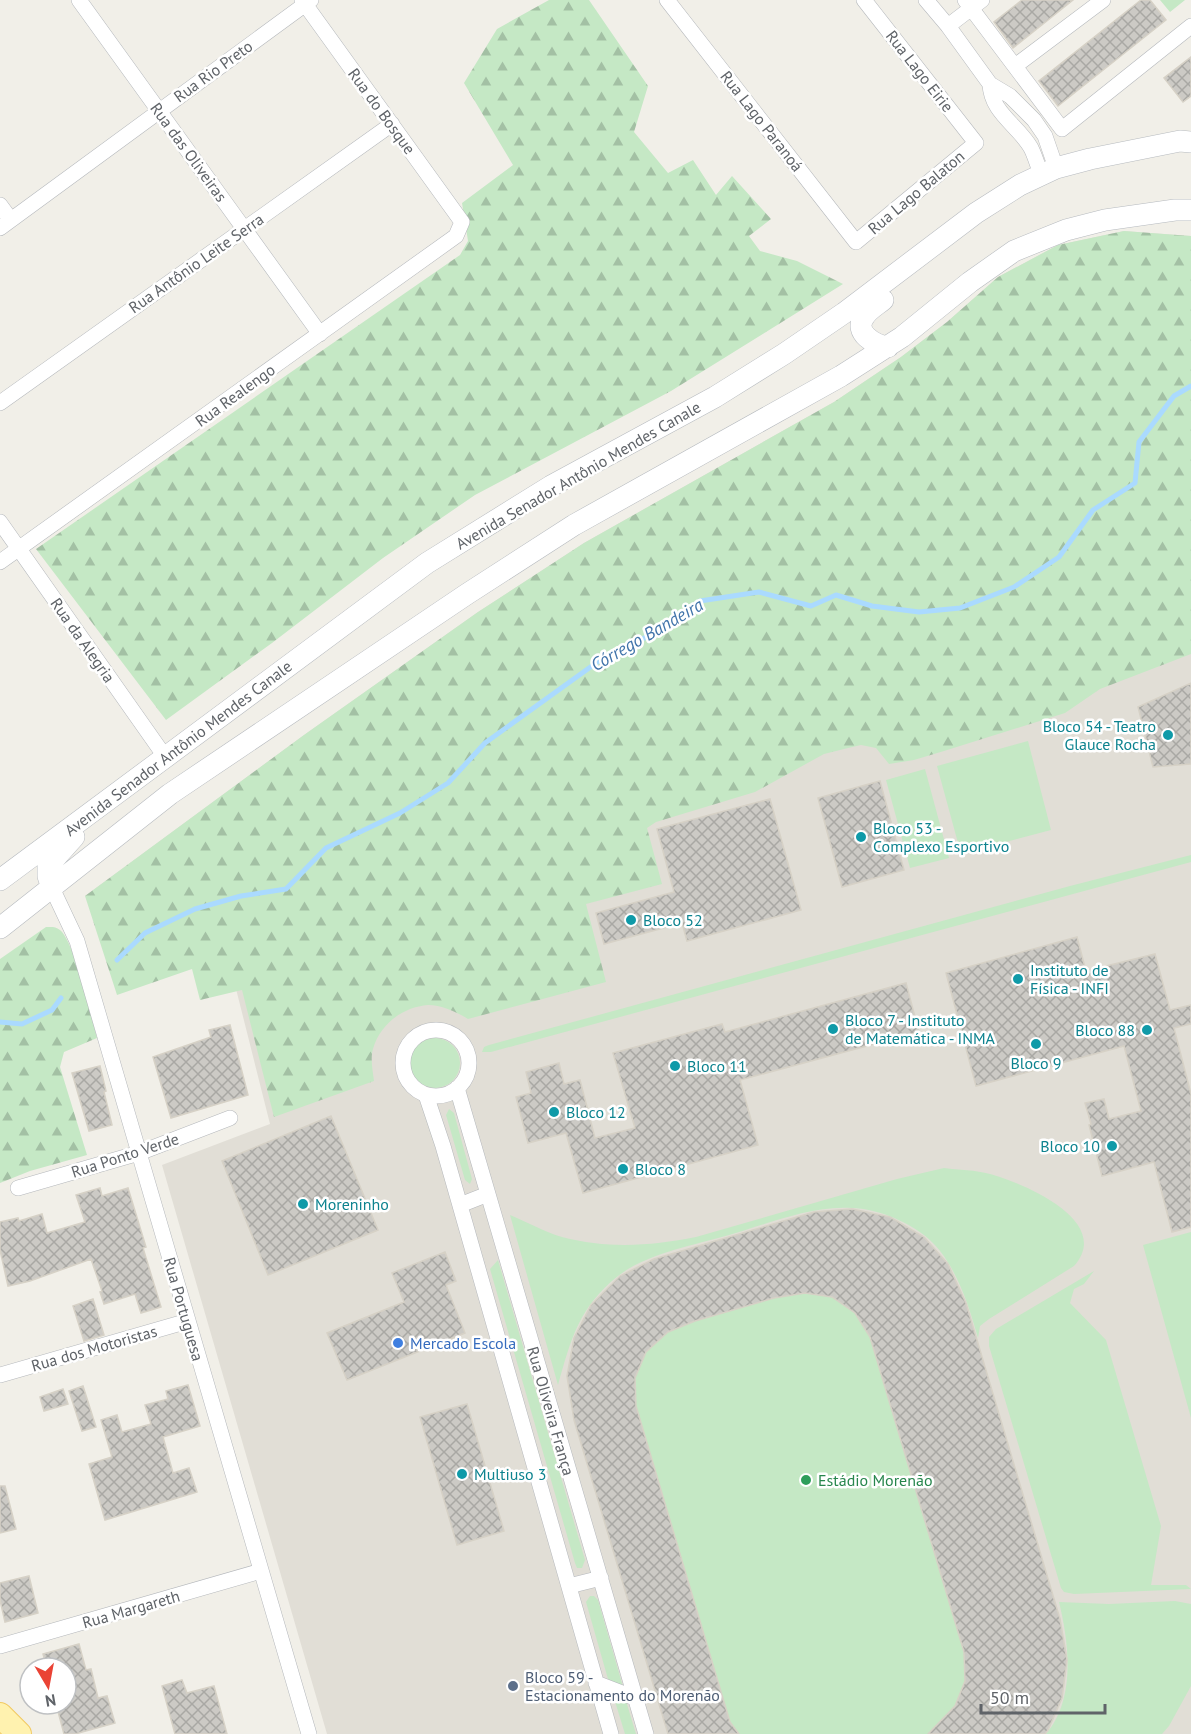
<svg xmlns="http://www.w3.org/2000/svg" width="1191" height="1734" viewBox="0 0 1191 1734" font-family="'PT Sans',sans-serif">
<style>
.education{fill:#e1ded6}
.grass{fill:#c5e8c5}
.forest{fill:url(#forest-firs)}
.lines{fill:none;stroke-linecap:round;stroke-linejoin:round}
.stream{stroke:#aadaff;stroke-width:5}
.building{fill:url(#building-cross-hatch);stroke:#d6d1c6;stroke-width:1.5}
.minor-casing{stroke:#b5b8bc;stroke-width:16}
.secondary-casing{stroke:#b6babf;stroke-width:22}
.primary-casing{stroke:#f2c960;stroke-width:26}
.minor{stroke:#fff;stroke-width:15}
.secondary{stroke:#fff;stroke-width:21}
.primary{stroke:#fff2af;stroke-width:24}
.culture-dot{fill:#0f9aa8;stroke:#fff;stroke-width:2}
.shop-dot{fill:#3f7fe0;stroke:#fff;stroke-width:2}
.leisure-dot{fill:#2e9e5b;stroke:#fff;stroke-width:2}
.service-dot{fill:#5c6f8a;stroke:#fff;stroke-width:2}
.labels{text-anchor:middle;stroke-width:5;stroke-linejoin:round;paint-order:stroke}
.street-label{font-size:16px;fill:#5f6368;stroke:#fff}
.culture-label{font-size:16px;fill:#0d838f;stroke:#fff;text-anchor:start}
.shop-label{font-size:16px;fill:#366cbe;stroke:#fff;text-anchor:start}
.leisure-label{font-size:16px;fill:#27864d;stroke:#fff;text-anchor:start}
.service-label{font-size:16px;fill:#4e5e75;stroke:#fff;text-anchor:start}
.water-label{font-size:18px;font-style:italic;fill:#4174aa;stroke:#fff}
</style>
<defs>
<pattern id="forest-firs" width="22" height="20" patternUnits="userSpaceOnUse" patternTransform="scale(1.5)"><rect width="22" height="20" fill="#c5e8c5"/><path d="M5 1l3.5 6h-7zM16 11l3.5 6h-7z" fill="#a3c0a4"/></pattern>
<pattern id="building-cross-hatch" width="8" height="8" patternUnits="userSpaceOnUse" patternTransform="scale(1.5)"><rect width="8" height="8" fill="#cccac5"/><path d="M0 0l8 8M0 8l8-8" fill="none" stroke="#a9a8a4"/></pattern>
</defs>
<rect width="100%" height="100%" fill="#f1efe8"/>
<path class="education" d="M1124,231L1191,236V1734H327L162,1165L270,1124L228,957L85,896L304,735L478,612L584,543L834,402L901,357L947,322L998,277L1058,245Z"/>
<path class="grass" d="M1160,0H1185L1170,12Z
M1028,741L1051,830L961,854L937,766Z
M925,769L949,858L910,868L886,780Z
M1191,855V862L491,1052H482L484,1047L489,1045L1070,886Z
M410 1063a25 25 0 1 1 50 0a25 25 0 1 1-50 0Z
M449,1109L454,1113L472,1179L470,1184L465,1180L446,1115Z
M944,1168C959,1170 976,1170 990,1174C1023,1183 1114,1221 1074,1266L989,1319L980,1326L978,1338C968,1303 954,1258 924,1235C904,1220 877,1209 852,1208C811,1205 768,1224 729,1235C694,1245 646,1254 618,1276C579,1307 571,1339 558,1385L510,1215C527,1222 545,1232 562,1237C608,1249 651,1246 696,1237L897,1179Z
M852,1209L890,1217L924,1237L948,1264L966,1303L1060,1619L1067,1660L1062,1698L1048,1730L1045,1734H668L574,1420L567,1376L574,1338L591,1305L620,1276L654,1259L814,1212Z
M1191,1232V1418L1143,1245Z
M498,1260L585,1560L582,1568H577L575,1563L490,1269Z
M1094,1271L1084,1284L1074,1289L1070,1303L1106,1340L1161,1526L1151,1585H1186L1191,1589L1074,1594L1064,1592L1061,1588L989,1346V1337L996,1329Z
M590,1596H594L598,1600L623,1687L608,1679L586,1602Z
M1175,1601L1191,1604V1686L1169,1726L1162,1734H1046C1076,1699 1069,1643 1059,1602L1109,1604Z
M613,1695L626,1701L636,1734H625Z"/>
<path class="forest" d="M549,0H589L648,86L634,132L668,173L693,160L716,195L732,176L771,219L749,236L760,251L797,261L843,284L671,391L475,495L383,558L272,643L166,720L36,549L460,255L468,241L462,203L513,165L464,83L497,29Z
M1124,231L1191,236V654L1100,689L1065,713L944,751L914,760L889,764L876,748L861,745L844,749L824,754L755,792L656,822L647,828L662,884L586,904L606,982L468,1019C457,1012 441,1005 428,1005C403,1007 380,1024 373,1049C370,1058 373,1072 374,1081L274,1117L242,990L200,1000L192,969L117,995L85,896L304,735L478,612L584,543L834,402L901,357L947,322L998,277L1058,245Z
M46,927C51,927 55,926 60,930C74,941 92,1017 97,1038L64,1052L60,1067L87,1155L30,1171L0,1183V959Z"/>
<g class="lines">
<path class="stream" d="M117,960L145,933L195,909L241,896L286,889L326,848L400,813L448,783L485,743L603,658L667,627L700,601L759,592L811,606L836,595L872,606L919,612L960,608L1014,587L1059,557L1093,510L1135,483L1139,442L1174,396L1191,386
M0,1022L22,1024L52,1010L61,998"/>
</g>
<path class="building" d="M1022,0H1073L1013,48L994,22Z
M1141,0H1150L1166,20L1058,106L1039,81Z
M1191,57V96L1183,102L1164,78Z
M1191,683V764L1153,767L1138,707Z
M880,781L904,870L842,887L818,798Z
M770,799L801,910L687,941L682,923L604,944L596,913L674,892L657,829Z
M1077,937L1086,971L1155,954L1170,1010L1191,1005V1024L1174,1028L1191,1094V1227L1172,1232L1154,1162L1102,1176L1089,1125L1091,1124L1085,1103L1104,1099L1109,1119L1141,1111L1124,1046L976,1086L946,973Z
M906,983L919,1032L740,1080L758,1145L583,1193L566,1133L528,1143L516,1097L531,1093L526,1072L559,1063L564,1084L580,1080L595,1138L635,1128L613,1053L722,1024L725,1032Z
M230,1025L248,1095L171,1118L153,1057L211,1037L209,1030Z
M100,1066L106,1091L104,1092L112,1125L89,1131L72,1073Z
M331,1116L378,1230L268,1275L222,1161Z
M100,1188L102,1196L128,1188L146,1247L143,1248L161,1307L141,1313L135,1294L104,1304L100,1292L102,1291L91,1259L30,1281L8,1286L0,1250V1222L18,1218L19,1221L42,1214L47,1233L85,1222L76,1195Z
M852,1209L890,1217L924,1237L948,1264L966,1303L1060,1619L1067,1660L1062,1698L1048,1730L1045,1734H928L955,1706L965,1681L964,1652L870,1337L855,1313L832,1297L805,1293L774,1298L695,1321L668,1332L646,1352L635,1378L636,1406L730,1722L739,1734H668L574,1420L567,1376L574,1338L591,1305L620,1276L654,1259L814,1212Z
M445,1252L456,1281L446,1285L465,1333L347,1380L327,1333L404,1302L392,1273Z
M93,1299L104,1335L84,1341L73,1306Z
M188,1385L200,1426L163,1437L173,1473L189,1468L197,1492L105,1520L89,1464L112,1457L101,1420L117,1415L122,1432L151,1424L145,1405L168,1399L166,1391Z
M83,1386L96,1427L82,1431L69,1391Z
M63,1389L68,1404L44,1411L40,1397Z
M467,1404L504,1531L457,1545L420,1417Z
M0,1486H5L16,1529L0,1533Z
M29,1576L38,1613L5,1622L0,1600V1583Z
M79,1644L86,1670L91,1669L98,1698L107,1696L115,1723L75,1734H64L56,1704H66V1668H47L43,1654Z
M182,1680L187,1693L214,1686L227,1734H175L162,1686Z"/>
<g class="lines">
<defs>
<path id="minor" d="M79,0L320,334
M667,0L856,242L976,143L864,0
M926,0L948,26L990,84L1010,96L1034,120L1045,136L1056,168
M965,0L1062,129L1191,26
M948,26L982,0
M1015,66L1103,0
M990,84C991,113 1018,125 1031,148C1035,156 1038,166 1041,175
M0,205L11,220
M0,228L311,0
M0,403L392,124
M0,522L166,758
M0,562L456,236L462,222L302,0
M52,888L77,941L309,1734
M403 1063a33 33 0 1 1 66 0a33 33 0 1 1-66 0Z
M457,1088L646,1734
M426,1095L443,1146L611,1734
M18,1188L139,1153L230,1118
M460,1205L488,1194
M0,1375L188,1321
M569,1586L601,1578
M0,1646L261,1571
M596,1683L635,1698"/>
<path id="secondary" d="M883,300C877,305 868,310 864,317C853,333 875,345 888,347
M0,880L427,563L551,486L715,397L784,354L844,313L976,213L1020,185L1056,168L1090,159L1180,141L1191,142
M52,888L48,876V866L74,837
M0,928L170,794L467,594L574,525L841,376L902,337L970,282L1014,251L1066,230L1105,220L1175,210H1191"/>
<path id="primary" d="M0,1715L19,1734"/>
</defs>
<use href="#minor" class="minor-casing"/>
<use href="#secondary" class="secondary-casing"/>
<use href="#primary" class="primary-casing"/>
<use href="#minor" class="minor"/>
<use href="#secondary" class="secondary"/>
<use href="#primary" class="primary"/>
</g>
<g class="culture-dot">
<circle cx="1168" cy="735" r="6"/>
<circle cx="861" cy="837" r="6"/>
<circle cx="631" cy="920" r="6"/>
<circle cx="1018" cy="979" r="6"/>
<circle cx="833" cy="1029" r="6"/>
<circle cx="1147" cy="1030" r="6"/>
<circle cx="1036" cy="1044" r="6"/>
<circle cx="675" cy="1066" r="6"/>
<circle cx="554" cy="1112" r="6"/>
<circle cx="1112" cy="1146" r="6"/>
<circle cx="623" cy="1169" r="6"/>
<circle cx="303" cy="1204" r="6"/>
<circle cx="462" cy="1474" r="6"/>
</g>
<circle class="shop-dot" cx="398" cy="1343" r="6"/>
<circle class="leisure-dot" cx="806" cy="1480" r="6"/>
<circle class="service-dot" cx="513" cy="1686" r="6"/>
<g class="labels">
<g class="street-label">
<text transform="translate(213 71) rotate(-36)" y="6">Rua Rio Preto</text>
<text transform="translate(920 71) rotate(52)" y="6">Rua Lago Eirie</text>
<text transform="translate(382 111) rotate(54)" y="6">Rua do Bosque</text>
<text transform="translate(762 121) rotate(52)" y="6">Rua Lago Paranoá</text>
<text transform="translate(189 152) rotate(54)" y="6">Rua das Oliveiras</text>
<text transform="translate(916 192) rotate(-40)" y="6">Rua Lago Balaton</text>
<text transform="translate(196 263) rotate(-35)" y="6">Rua Antônio Leite Serra</text>
<text transform="translate(235 395) rotate(-36)" y="6">Rua Realengo</text>
<text transform="translate(578 475) rotate(-30)" y="6">Avenida Senador Antônio Mendes Canale</text>
<text transform="translate(83 640) rotate(55)" y="6">Rua da Alegria</text>
<text transform="translate(178 748) rotate(-37)" y="6">Avenida Senador Antônio Mendes Canale</text>
<text transform="translate(125 1155) rotate(-18)" y="6">Rua Ponto Verde</text>
<text transform="translate(184 1309) rotate(74)" y="6">Rua Portuguesa</text>
<text transform="translate(94 1348) rotate(-16)" y="6">Rua dos Motoristas</text>
<text transform="translate(551 1411) rotate(74)" y="6">Rua Oliveira França</text>
<text transform="translate(131 1609) rotate(-16)" y="6">Rua Margareth</text>
</g>
<g class="culture-label">
<text x="1156" y="732" text-anchor="end">Bloco 54 - Teatro<tspan x="1156" dy="18">Glauce Rocha</tspan></text>
<text x="873" y="834">Bloco 53 -<tspan x="873" dy="18">Complexo Esportivo</tspan></text>
<text x="643" y="926">Bloco 52</text>
<text x="1030" y="976">Instituto de<tspan x="1030" dy="18">Física - INFI</tspan></text>
<text x="845" y="1026">Bloco 7 - Instituto<tspan x="845" dy="18">de Matemática - INMA</tspan></text>
<text x="1135" y="1036" text-anchor="end">Bloco 88</text>
<text x="1036" y="1069" text-anchor="middle">Bloco 9</text>
<text x="687" y="1072">Bloco 11</text>
<text x="566" y="1118">Bloco 12</text>
<text x="1100" y="1152" text-anchor="end">Bloco 10</text>
<text x="635" y="1175">Bloco 8</text>
<text x="315" y="1210">Moreninho</text>
<text x="474" y="1480">Multiuso 3</text>
</g>
<g class="shop-label">
<text x="410" y="1349">Mercado Escola</text>
</g>
<g class="leisure-label">
<text x="818" y="1486">Estádio Morenão</text>
</g>
<g class="service-label">
<text x="525" y="1683">Bloco 59 -<tspan x="525" dy="18">Estacionamento do Morenão</tspan></text>
</g>
<g class="water-label">
<text transform="translate(647 635) rotate(-30)" y="6">Córrego Bandeira</text>
</g>
</g>
<g transform="translate(48 1686) rotate(170)"><circle r="28" fill="#ffffff" stroke="#bfc1c3" stroke-width="1.5"/>
<path d="M0-4.5L10 22L0 15L-10 22Z" fill="#ea4335"/>
<text y="-9" font-size="16" font-weight="bold" text-anchor="middle" fill="#5f6368">N</text>
</g>
<path d="M981 1704v9h124v-9" fill="none" stroke="#5f6368" stroke-width="3"/>
<text x="990" y="1704" font-size="18" fill="#5f6368" stroke="#ffffff" stroke-width="4.5" paint-order="stroke">50 m</text>
</svg>
